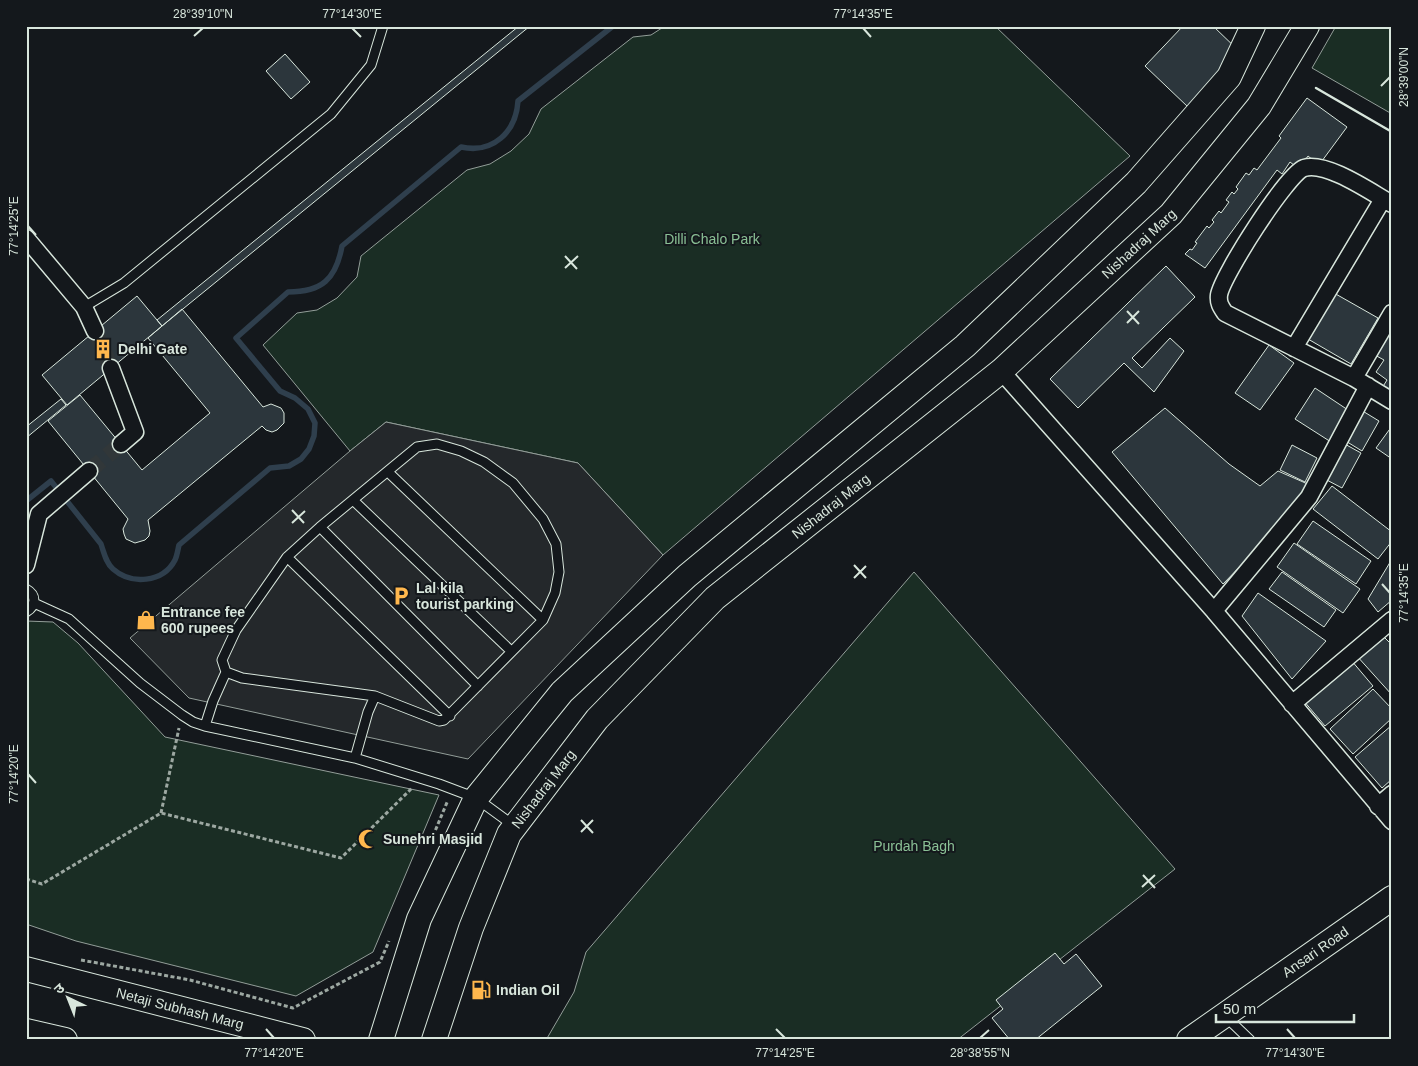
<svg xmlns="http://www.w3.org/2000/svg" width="1418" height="1066" viewBox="0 0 1418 1066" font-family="Helvetica,'Noto Sans Devanagari',sans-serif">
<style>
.green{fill:#1a2d24;stroke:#939e99}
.parking{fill:#24282b;stroke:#939e99}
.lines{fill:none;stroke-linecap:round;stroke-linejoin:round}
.stream{stroke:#2f3f4d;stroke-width:5.5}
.building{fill:#2c363c;stroke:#d8e6dc}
.street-tunnel{stroke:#313739;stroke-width:16;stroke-dasharray:16 8;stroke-linecap:butt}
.lane-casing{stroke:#d8e6dc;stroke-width:11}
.street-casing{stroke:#d8e6dc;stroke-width:19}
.secondary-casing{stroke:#d8e6dc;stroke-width:26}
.path{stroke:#9da8a2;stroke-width:3;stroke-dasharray:4 2.5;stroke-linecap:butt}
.lane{stroke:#14181c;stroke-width:9}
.street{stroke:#14181c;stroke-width:16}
.secondary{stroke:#14181c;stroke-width:24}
.wall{stroke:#d8e6dc;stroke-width:2.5}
.ticks{fill:none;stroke:#d8e6dc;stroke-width:2}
.labels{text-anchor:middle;stroke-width:4;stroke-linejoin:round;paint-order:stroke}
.park-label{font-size:14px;fill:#8ac095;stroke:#14181c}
.street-label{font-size:14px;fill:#d8e6dc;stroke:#14181c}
.poi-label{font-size:14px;font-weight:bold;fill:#d8e6dc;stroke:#14181c;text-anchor:start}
.neatline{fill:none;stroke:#d8e6dc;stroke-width:2}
.ticks-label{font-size:12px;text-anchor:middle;fill:#d8e6dc}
</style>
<rect width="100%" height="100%" fill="#14181c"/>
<path class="green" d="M665,26H995L1130,156L663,555L578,463L386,422L350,451L263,345L297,313L317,310L337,298L357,277L361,256L467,170L490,164L511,151L529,134L541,109L633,37L651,35Z
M1336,26H1392V114L1312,68Z
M914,572L1175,869L957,1040H546L574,992L586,952Z
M26,621L53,622L78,643L165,737L439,795L373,952L296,996L76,941L26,924Z"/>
<path class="parking" d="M386,422L578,463L663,555L468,759L189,698L130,638L350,451Z"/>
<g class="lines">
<path class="stream" d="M26,501L51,481L101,544C104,553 106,563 113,569C131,585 163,583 175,560C177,556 178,549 179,545L270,468L289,466L301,459L309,449L314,436L315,423L308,409L295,398L280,391L236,338L288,292C322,292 336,279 342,246L461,147C493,154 516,132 518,101L613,26"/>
</g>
<path class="building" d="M519,26H530L162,326L157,320Z
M1183,26H1213L1240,52L1188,107L1145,66Z
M285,54L310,82L291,99L266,71Z
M1307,98L1347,127L1319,165L1308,156L1299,169L1290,162L1282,174L1277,170L1205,268L1185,254L1190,249L1192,250L1197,243L1195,242L1207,226L1209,228L1214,222L1212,220L1219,211L1221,213L1229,202L1226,200L1232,192L1234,194L1238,189L1236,187L1246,173L1249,175L1254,168L1257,170L1281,138L1279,136Z
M1166,266L1195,297L1132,358L1142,368L1170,338L1184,351L1154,392L1124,363L1078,408L1050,379Z
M1334,293L1378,318L1351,364L1308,339Z
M137,296L162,326L67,405L42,375Z
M182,309L263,407L271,404L281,408L284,413V423L277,430L272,432L266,430L262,426L148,520L150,531L149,536L145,540L135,543L126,539L124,534L123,529L128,519L48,421L80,395L142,470L210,413L148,338Z
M1392,322V394L1382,388L1387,380L1376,372L1384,360L1373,354Z
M1269,345L1294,363L1260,410L1235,393Z
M1315,388L1351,412L1331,442L1295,419Z
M61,399L66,405L26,438V427Z
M1165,408L1229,464L1260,486L1278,471L1310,485L1280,525L1223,584L1112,452Z
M1361,410L1379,421L1362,451L1344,440Z
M1392,426V459L1376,448Z
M1343,443L1361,453L1342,488L1323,478Z
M1292,445L1317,458L1305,482L1280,470Z
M1332,486L1392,532V541L1378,559L1313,509Z
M1313,521L1371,561L1356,584L1297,544Z
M1294,543L1360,589L1343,613L1277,567Z
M1392,559V600L1378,612L1368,599Z
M1282,572L1336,610L1324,627L1269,589Z
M1258,593L1326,641L1292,679L1242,616Z
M1380,633L1392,645V695L1356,655Z
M1351,660L1373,686L1325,726L1303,700Z
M1373,689L1392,709V718L1353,754L1330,729Z
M1392,725V779L1382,788L1355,757Z
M1055,953L1064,964L1076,954L1102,986L1035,1040H1010L992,1018L1003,1009L996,1000Z"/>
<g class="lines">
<path class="street-tunnel" d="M95,331L111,368
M89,471L121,444"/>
<defs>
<path id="lane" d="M84,307L124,283L331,114L371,65L383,26
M388,472L543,620
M353,500L511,651
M320,527L478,686
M287,557L450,716
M26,589C37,595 36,606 26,612
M34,603L69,619L140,683L182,715L193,722L205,726L355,758L439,784L476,798L513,825
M205,726L213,701L226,672L222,660L236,630L287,557L320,527L417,447L437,444L461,451L484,462L513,483L543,519L556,544L559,572L555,593L543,620L444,720L439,721L375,696L242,678L226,672
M355,758L368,712L375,696
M1225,1016L1250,1040"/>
<path id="street" d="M1392,204C1372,193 1327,161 1304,168C1287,174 1222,276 1219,295C1218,303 1221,307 1225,313L1354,378L1392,401
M26,238L84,307L95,331
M1294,348L1383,199
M111,368L135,432L121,444
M1001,371L1214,611L1392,821
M1354,378L1392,313
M26,565L39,514L89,471
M1214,611L1309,497L1368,386
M1292,704L1392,620
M1378,806L1392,794"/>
<g id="secondary">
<path id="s1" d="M26,969L303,1040"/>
<path d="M26,1031L65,1040"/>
<path d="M381,1040L419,919L476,798L562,692L687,576L965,346L1136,183L1229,77L1253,26"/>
<path id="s2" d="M434,1040L471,928L509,834L597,719L715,598L1001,371L1171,214L1259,106L1307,26"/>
<path id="s3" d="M1189,1040L1392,898"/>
</g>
</defs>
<use href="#lane" class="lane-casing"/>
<use href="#street" class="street-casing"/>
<use href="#secondary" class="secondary-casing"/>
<path class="path" d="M161,813L179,728
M433,836L448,800
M26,879L42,884L161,813L341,858L412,788
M81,960L190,980L293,1008L380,962L389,941"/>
<use href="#lane" class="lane"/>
<use href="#street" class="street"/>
<use href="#secondary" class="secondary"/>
<path class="wall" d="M1316,88L1392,132"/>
</g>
<path class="ticks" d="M352,28L361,37M863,28L871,37M194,36L203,28M1381,86L1390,77M28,226L36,235M565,256L577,269M565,268L578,256M1127,311L1139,324M1127,323L1139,311M292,510L304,523M292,523L305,511M854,565L866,578M854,578L866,566M1382,584L1390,593M28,774L36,783M581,820L593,833M581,832L593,820M1143,875L1155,888M1142,887L1155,875M266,1029L274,1038M776,1029L785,1038M1287,1029L1295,1038M980,1038L989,1030"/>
<defs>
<symbol id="building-bare" viewBox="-9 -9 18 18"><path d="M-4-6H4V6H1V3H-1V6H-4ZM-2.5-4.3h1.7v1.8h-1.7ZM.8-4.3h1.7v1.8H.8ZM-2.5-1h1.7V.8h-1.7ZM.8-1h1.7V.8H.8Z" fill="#ffb74d" stroke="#14181c" stroke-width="2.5" paint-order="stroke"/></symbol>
<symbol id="parking-bare" viewBox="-9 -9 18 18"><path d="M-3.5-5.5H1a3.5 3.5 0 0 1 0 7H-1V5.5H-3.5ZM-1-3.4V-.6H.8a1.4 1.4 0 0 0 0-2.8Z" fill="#ffb74d" stroke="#14181c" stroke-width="2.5" paint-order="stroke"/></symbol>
<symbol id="shop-bare" viewBox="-9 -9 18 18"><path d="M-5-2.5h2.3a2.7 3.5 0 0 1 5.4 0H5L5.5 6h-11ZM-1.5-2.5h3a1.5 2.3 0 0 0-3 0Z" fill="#ffb74d" stroke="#14181c" stroke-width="2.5" paint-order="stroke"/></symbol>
<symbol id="mosque-bare" viewBox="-9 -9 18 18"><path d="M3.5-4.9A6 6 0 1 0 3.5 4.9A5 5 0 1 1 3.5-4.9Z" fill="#ffb74d" stroke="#14181c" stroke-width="2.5" paint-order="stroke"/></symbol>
<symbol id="fuel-bare" viewBox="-9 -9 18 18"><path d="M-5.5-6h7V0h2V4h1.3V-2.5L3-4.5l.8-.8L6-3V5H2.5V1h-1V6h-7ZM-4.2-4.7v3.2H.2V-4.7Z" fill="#ffb74d" stroke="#14181c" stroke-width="2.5" paint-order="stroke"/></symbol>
</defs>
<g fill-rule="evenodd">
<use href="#building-bare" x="89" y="335" width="28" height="28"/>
<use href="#parking-bare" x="387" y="582" width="28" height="28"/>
<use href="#shop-bare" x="132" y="606" width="28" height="28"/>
<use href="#mosque-bare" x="354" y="825" width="28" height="28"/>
<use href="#fuel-bare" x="467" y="976" width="28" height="28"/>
</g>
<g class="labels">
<g class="park-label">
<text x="712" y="244">Dilli Chalo Park</text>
<text x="914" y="851">Purdah Bagh</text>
</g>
<g class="street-label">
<text dy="5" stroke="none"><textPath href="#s2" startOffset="1086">Nishadraj Marg</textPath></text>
<text dy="5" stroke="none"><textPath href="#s2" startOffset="681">Nishadraj Marg</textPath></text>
<text dy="5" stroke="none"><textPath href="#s2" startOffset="276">Nishadraj Marg</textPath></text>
<text dy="5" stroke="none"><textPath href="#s3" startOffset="154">Ansari Road</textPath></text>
<text dy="5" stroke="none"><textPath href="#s1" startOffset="159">Netaji Subhash Marg</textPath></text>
</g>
<g class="poi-label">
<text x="118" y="354">Delhi Gate</text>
<text x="416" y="593">Lal kila<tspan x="416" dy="16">tourist parking</tspan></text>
<text x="161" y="617">Entrance fee<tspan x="161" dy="16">600 rupees</tspan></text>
<text x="383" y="844">Sunehri Masjid</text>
<text x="496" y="995">Indian Oil</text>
</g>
</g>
<rect width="1418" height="1066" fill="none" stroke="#14181c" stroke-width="55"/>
<g transform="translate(68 998) rotate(317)" stroke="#14181c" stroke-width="4" paint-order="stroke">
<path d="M0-4L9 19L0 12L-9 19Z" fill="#d8e6dc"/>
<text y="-8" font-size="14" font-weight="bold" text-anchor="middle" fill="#d8e6dc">उ</text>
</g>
<path d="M1216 1014v8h138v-8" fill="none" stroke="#d8e6dc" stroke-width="2.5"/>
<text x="1223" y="1014" font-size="15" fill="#d8e6dc" stroke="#14181c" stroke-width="4" paint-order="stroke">50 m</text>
<rect x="28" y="28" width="1362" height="1010" class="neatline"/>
<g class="ticks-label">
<text x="203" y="18">28°39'10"N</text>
<text x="352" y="18">77°14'30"E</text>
<text x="863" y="18">77°14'35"E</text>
<text transform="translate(1404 77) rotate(-90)" y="4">28°39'00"N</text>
<text transform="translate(14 226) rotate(-90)" y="4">77°14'25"E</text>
<text transform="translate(1404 593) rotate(-90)" y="4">77°14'35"E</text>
<text transform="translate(14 774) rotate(-90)" y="4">77°14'20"E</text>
<text x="274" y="1057">77°14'20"E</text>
<text x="785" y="1057">77°14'25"E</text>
<text x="980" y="1057">28°38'55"N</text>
<text x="1295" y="1057">77°14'30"E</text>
</g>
</svg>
